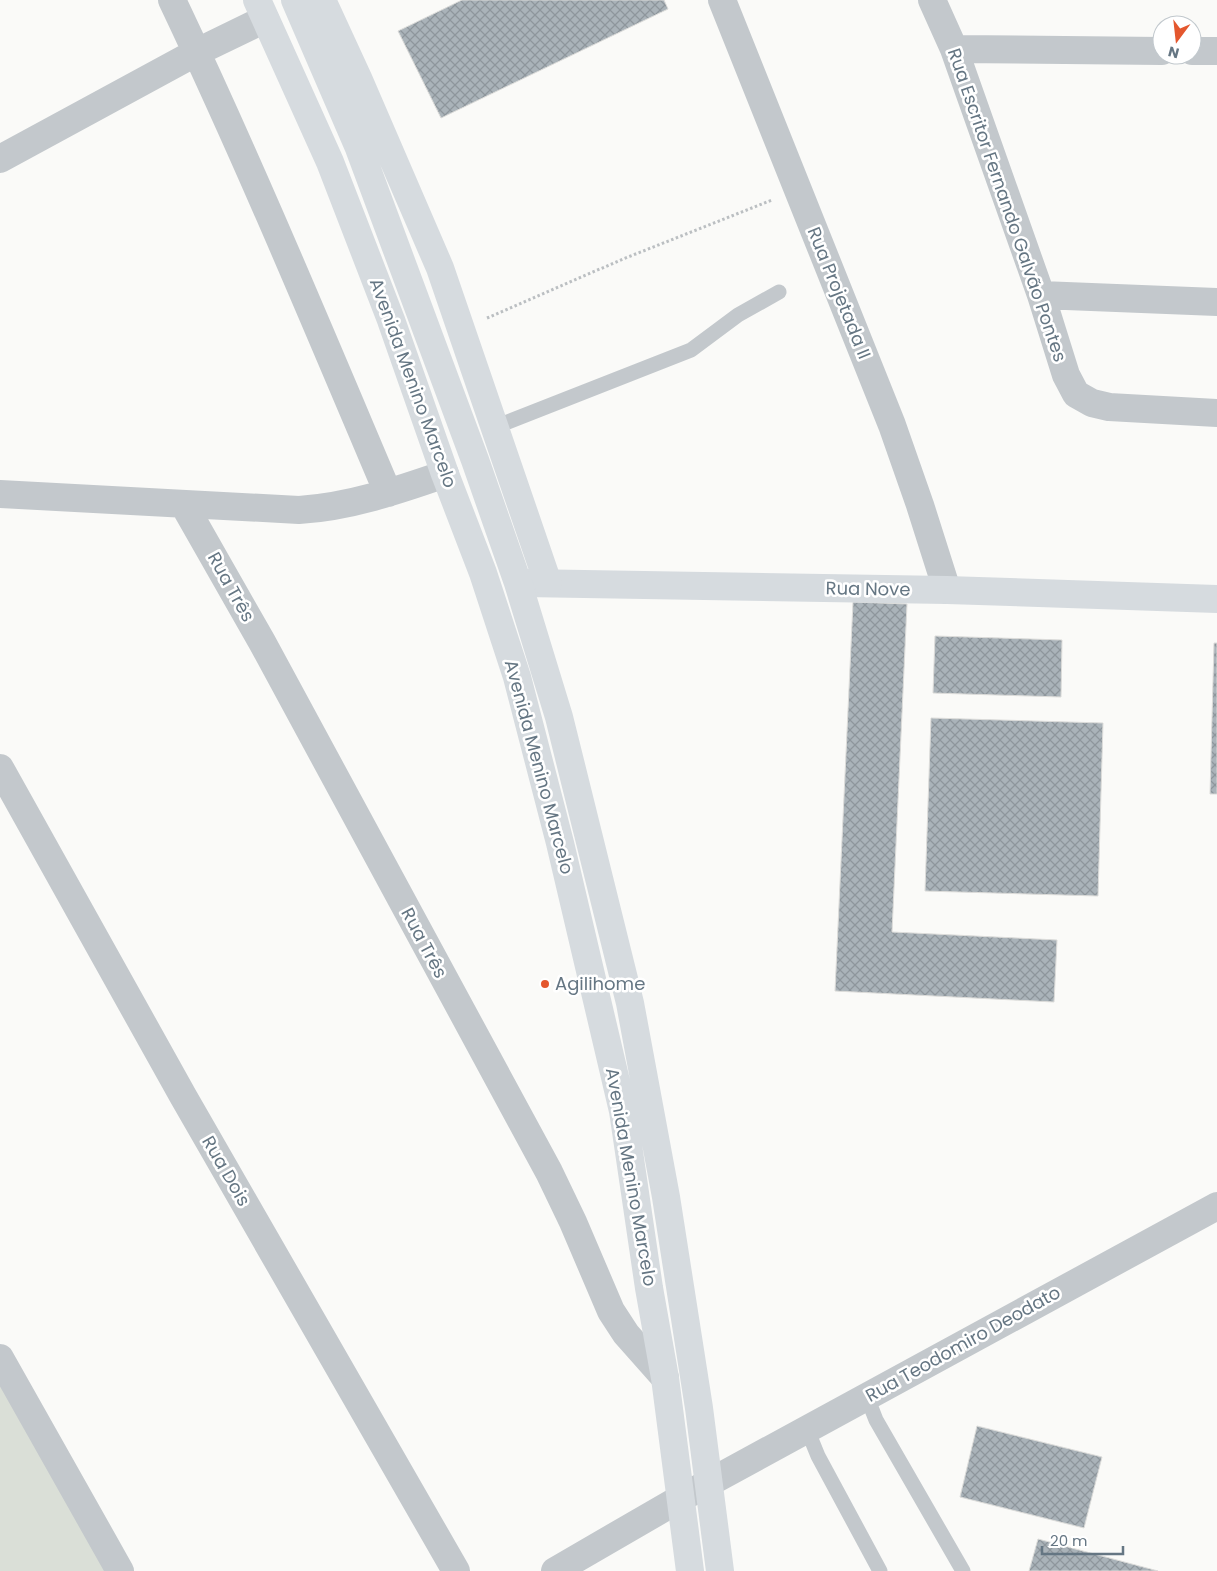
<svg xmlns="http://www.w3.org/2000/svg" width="1217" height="1571" viewBox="0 0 1217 1571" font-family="Poppins,sans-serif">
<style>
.grass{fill:#dadfd7}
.building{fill:url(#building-cross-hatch);stroke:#dcdcda}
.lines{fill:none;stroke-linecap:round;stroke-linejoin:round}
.path{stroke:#bbbfc2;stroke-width:3;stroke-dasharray:2.5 2.5;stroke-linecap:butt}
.lane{stroke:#c3c8cc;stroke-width:15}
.street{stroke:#c3c8cc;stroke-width:28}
.secondary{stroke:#d6dbdf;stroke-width:28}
.primary{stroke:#d6dbdf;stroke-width:28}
.poi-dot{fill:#e4572e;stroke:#fff;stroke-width:2}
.labels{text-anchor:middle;stroke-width:5;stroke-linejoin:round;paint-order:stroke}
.street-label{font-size:18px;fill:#657683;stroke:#fff}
.poi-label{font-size:18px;fill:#657683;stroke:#fff;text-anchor:start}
</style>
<defs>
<pattern id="building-cross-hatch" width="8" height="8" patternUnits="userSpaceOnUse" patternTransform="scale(1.25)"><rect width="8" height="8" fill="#aab3b9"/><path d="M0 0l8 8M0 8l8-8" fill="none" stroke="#8e969c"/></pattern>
</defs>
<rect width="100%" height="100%" fill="#fafaf8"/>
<path class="grass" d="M0,1379L112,1571H0Z"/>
<path class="building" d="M462,0H664L668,9L441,118L398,31Z
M853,602L907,604L892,932L1057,940L1054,1002L835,991Z
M935,636L1062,640L1061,697L933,693Z
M1214,643H1217V794H1210Z
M931,718L1103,723L1098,896L925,891Z
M977,1426L1102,1457L1084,1528L960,1497Z
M1038,1539L1158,1571H1029Z"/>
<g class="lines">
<path class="path" d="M487,318L623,259L772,200"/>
<path class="lane" d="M495,427L691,350L738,315L779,292
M867,1397L876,1420L963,1571
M807,1429L818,1456L880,1571"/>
<path class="street" d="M172,0C249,162 318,328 388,493
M722,0L892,425L920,505L947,590
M932,0L954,49L1041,295L1066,375L1076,394L1092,403L1109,407L1217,413
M954,49L1162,51
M1192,51H1217
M0,159L197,52L265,19
M1041,295L1217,302
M0,494L299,510C349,507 399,490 445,474
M184,505L262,642L549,1172L573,1222L611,1311L626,1334L665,1378
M0,768L183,1096L456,1571
M0,1358L120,1571
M555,1571L681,1498L1217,1206"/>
<path class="secondary" d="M524,583L947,590L1217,599"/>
<path class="primary" d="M257,0L330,162L391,320L445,474L483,573L517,677L560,843L623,1111L649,1288L665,1378L690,1571
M295,0L359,148L475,460L518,583L559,717L630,1003L666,1197L699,1408L720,1571
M322,0L358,78L440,268L548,583"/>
</g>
<circle class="poi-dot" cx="545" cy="984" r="5"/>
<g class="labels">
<g class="street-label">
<text transform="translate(1007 205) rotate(71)" y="6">Rua Escritor Fernando Galvão Pontes</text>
<text transform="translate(839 293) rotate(68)" y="6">Rua Projetada II</text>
<text transform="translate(413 383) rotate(70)" y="6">Avenida Menino Marcelo</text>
<text transform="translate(231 587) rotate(61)" y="6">Rua Três</text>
<text transform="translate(868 589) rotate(1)" y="6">Rua Nove</text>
<text transform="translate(539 767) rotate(75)" y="6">Avenida Menino Marcelo</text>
<text transform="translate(424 943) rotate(62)" y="6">Rua Três</text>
<text transform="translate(226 1171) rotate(60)" y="6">Rua Dois</text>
<text transform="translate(631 1177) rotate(80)" y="6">Avenida Menino Marcelo</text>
<text transform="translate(963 1344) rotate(-29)" y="6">Rua Teodomiro Deodato</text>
</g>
<g class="poi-label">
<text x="555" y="990">Agilihome</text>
</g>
</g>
<g transform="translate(1177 40) rotate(195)"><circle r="24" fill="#ffffff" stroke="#c1c8cd"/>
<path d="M0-4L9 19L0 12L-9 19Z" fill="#e4572e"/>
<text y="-8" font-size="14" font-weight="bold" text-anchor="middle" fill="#657683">N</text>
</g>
<path d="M1042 1546v8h81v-8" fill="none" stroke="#657683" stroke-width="2.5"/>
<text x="1050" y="1546" font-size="15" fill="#657683" stroke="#ffffff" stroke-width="4" paint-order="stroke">20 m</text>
</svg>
